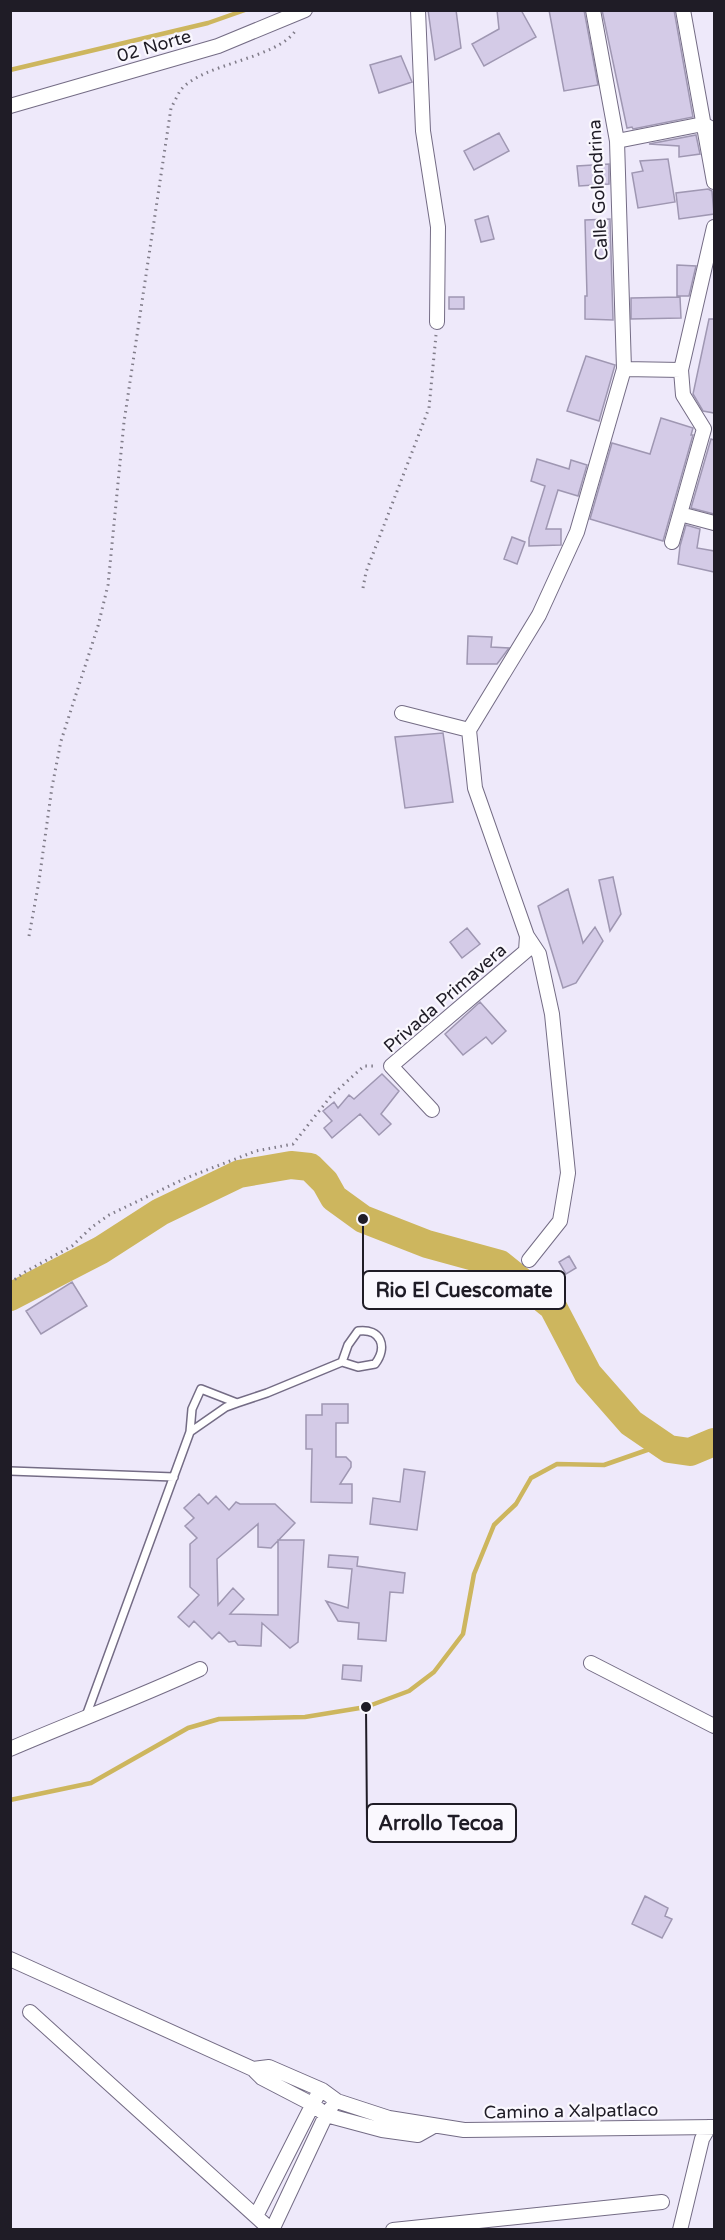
<svg xmlns="http://www.w3.org/2000/svg" width="725" height="2240" viewBox="0 0 725 2240" font-family="'Varela Round',sans-serif">
<style>
.lines{fill:none;stroke-linecap:round;stroke-linejoin:round}
.stream{stroke:#cdb65e;stroke-width:4.5}
.river{stroke:#cdb65e;stroke-width:28}
.building{fill:#d4cbe7;stroke:#9f97b2;stroke-width:1.5}
.service-casing{stroke:#746c85;stroke-width:10}
.minor-casing{stroke:#746c85;stroke-width:16}
.path{stroke:#807c89;stroke-width:3;stroke-dasharray:1.5 4.5;stroke-linecap:butt}
.service{stroke:#fff;stroke-width:7}
.minor{stroke:#fff;stroke-width:14}
.labels{text-anchor:middle;stroke-width:4.5;stroke-linejoin:round;paint-order:stroke}
.street-label{font-size:18px;fill:#1f1c26;stroke:#faf8fe}
.leader{fill:none;stroke:#1f1c26;stroke-width:2}
.callout-dot{fill:#1f1c26;stroke:#faf8fe;stroke-width:2}
.callout{fill:#faf8fe;stroke:#1f1c26;stroke-width:2}
.callout-label{font-size:20px;text-anchor:middle;font-weight:bold;fill:#1f1c26}
</style>
<rect width="100%" height="100%" fill="#eee9fa"/>
<g class="lines">
<path class="stream" d="M10,70L208,23L245,10
M10,1800L91,1783L188,1728L219,1719L305,1717L366,1707L409,1691L434,1672L463,1634L474,1574L494,1525L516,1504L531,1478L557,1464L604,1465L650,1449H669"/>
<path class="river" d="M10,1297L101,1250L160,1212L239,1174L291,1165L310,1167L325,1182L334,1198L363,1219L427,1244L500,1264L553,1307L588,1374L631,1423L669,1449L690,1452L714,1442"/>
</g>
<path class="building" d="M428,10H456L461,48L435,60Z
M497,10H521L536,37L484,66L472,44L499,29Z
M549,10H584L598,85L564,91Z
M602,10H674L693,117L633,129L632,127L627,128Z
M401,56L412,82L379,93L370,65Z
M499,133L509,151L474,170L464,151Z
M696,135L700,154L679,157V146L649,144Z
M668,159L675,202L638,208L632,173L643,171L640,161Z
M609,164V184L579,186L577,166Z
M708,189L712,191L714,214L679,219L676,193Z
M488,216L494,239L481,242L475,220Z
M610,219L613,320L585,319V296H587L585,220Z
M677,265L696,266L689,296H677Z
M449,297H464V309H449Z
M680,297L681,318L631,319V298Z
M709,319H714V413L703,411L693,394Z
M586,356L615,365L599,421L567,411Z
M661,418L693,428L691,435H693L663,541L590,519L612,443L650,454Z
M711,439L714,440V514L691,508Z
M537,459L569,469L571,460L587,465L578,496L558,490L546,529H561V545L529,546V538L545,486L531,481Z
M686,525L700,529L697,548L714,551V572L678,564L680,546Z
M512,537L525,542L517,564L504,559Z
M468,636L492,637L491,647L509,648L497,664H467Z
M443,733L453,802L405,808L395,737Z
M613,877L621,914L610,931L599,880Z
M568,889L583,943L595,927L603,941L576,983L563,988L538,906Z
M467,928L480,944L462,958L450,942Z
M480,1002L506,1031L492,1044L486,1037L463,1055L445,1034Z
M382,1074L399,1091L381,1114L391,1124L379,1135L360,1114L332,1138L324,1128L332,1121L323,1111L334,1102L338,1108L349,1095L354,1099Z
M569,1256L576,1268L566,1274L559,1262Z
M72,1282L87,1306L41,1334L26,1311Z
M322,1404H348V1423H336V1457H346L351,1462V1467L340,1484H352V1503L311,1502L312,1449H306V1415H322Z
M404,1469L425,1472L417,1530L370,1524L373,1498L400,1502Z
M199,1494L208,1504L216,1496L229,1510L236,1502L240,1504H275L295,1523L271,1548L258,1547V1524L217,1559L218,1605L233,1588L244,1599L230,1614L278,1615V1540H304L298,1642L290,1648L262,1623L261,1646L238,1645L235,1641L229,1642L219,1632L212,1639L194,1621L189,1627L178,1617L199,1595L190,1587V1544L197,1538L185,1526L194,1518L184,1508Z
M329,1555L358,1557L357,1566L405,1573L403,1593L390,1592L386,1641L358,1639L359,1623L338,1621L326,1601L348,1608L352,1569L328,1567Z
M343,1665L362,1666L361,1681L342,1679Z
M645,1896L668,1908L665,1916L672,1919L662,1938L632,1924Z"/>
<g class="lines">
<defs>
<path id="service" d="M190,1432L226,1407L237,1403
M10,1471L174,1477
M86,1716L190,1432L192,1409L201,1389L237,1403L267,1393L342,1362L358,1367L375,1364C388,1347 381,1328 358,1331L348,1345L342,1362"/>
<path id="minor" d="M418,10L423,131L438,227L437,322
M683,10L714,182
M10,106L218,46L305,10
M617,141L703,124L714,130
M624,369L681,370
M704,429L683,395L681,370L714,227
M680,514L714,523
M672,542L704,429
M402,713L469,730
M432,1110L391,1066L526,951L527,936
M529,1260L560,1221L568,1173L552,1014L539,954L527,936L475,788L469,730L539,615L577,532L624,369L617,141L593,10
M591,1663L714,1726
M10,1749C73,1722 137,1698 200,1669
M10,1959L253,2069L262,2078L312,2104L326,2115L382,2130L418,2135L434,2126
M30,2012L271,2230
M253,2069L269,2067L322,2090L337,2101L389,2118L464,2130L714,2127
M256,2216L317,2096
M272,2230L326,2115L331,2108
M393,2230L662,2202
M680,2230L702,2139L709,2127"/>
</defs>
<use href="#service" class="service-casing"/>
<use href="#minor" class="minor-casing"/>
<path class="path" d="M363,588L366,572L429,408L436,335
M29,936L39,881L52,787L61,741L98,626L108,585L124,422L171,108C174,103 177,96 180,91C201,63 276,60 296,30
M10,1283L25,1272L72,1246L92,1227L109,1215L186,1178L256,1151L293,1144L331,1096L364,1066H377"/>
<use href="#service" class="service"/>
<use href="#minor" class="minor"/>
</g>
<g class="labels">
<g class="street-label">
<text transform="translate(154 46) rotate(-16)" y="6">02 Norte</text>
<text transform="translate(598 190) rotate(-93)" y="6">Calle Golondrina</text>
<text transform="translate(445 998) rotate(-41)" y="6">Privada Primavera</text>
<text transform="translate(571 2111) rotate(-1)" y="6">Camino a Xalpatlaco</text>
</g>
</g>
<path class="leader" d="M363 1219L363 1290M366 1707L367 1823"/>
<g class="callout-dot">
<circle cx="363" cy="1219" r="6"/>
<circle cx="366" cy="1707" r="6"/>
</g>
<g class="callout">
<rect x="363" y="1271" width="202" height="38" rx="6"/>
<rect x="367" y="1804" width="149" height="38" rx="6"/>
</g>
<g class="callout-label">
<text x="464" y="1297">Rio El Cuescomate</text>
<text x="441" y="1830">Arrollo Tecoa</text>
</g>
<rect width="725" height="2240" fill="none" stroke="#1f1c26" stroke-width="24"/>
</svg>
